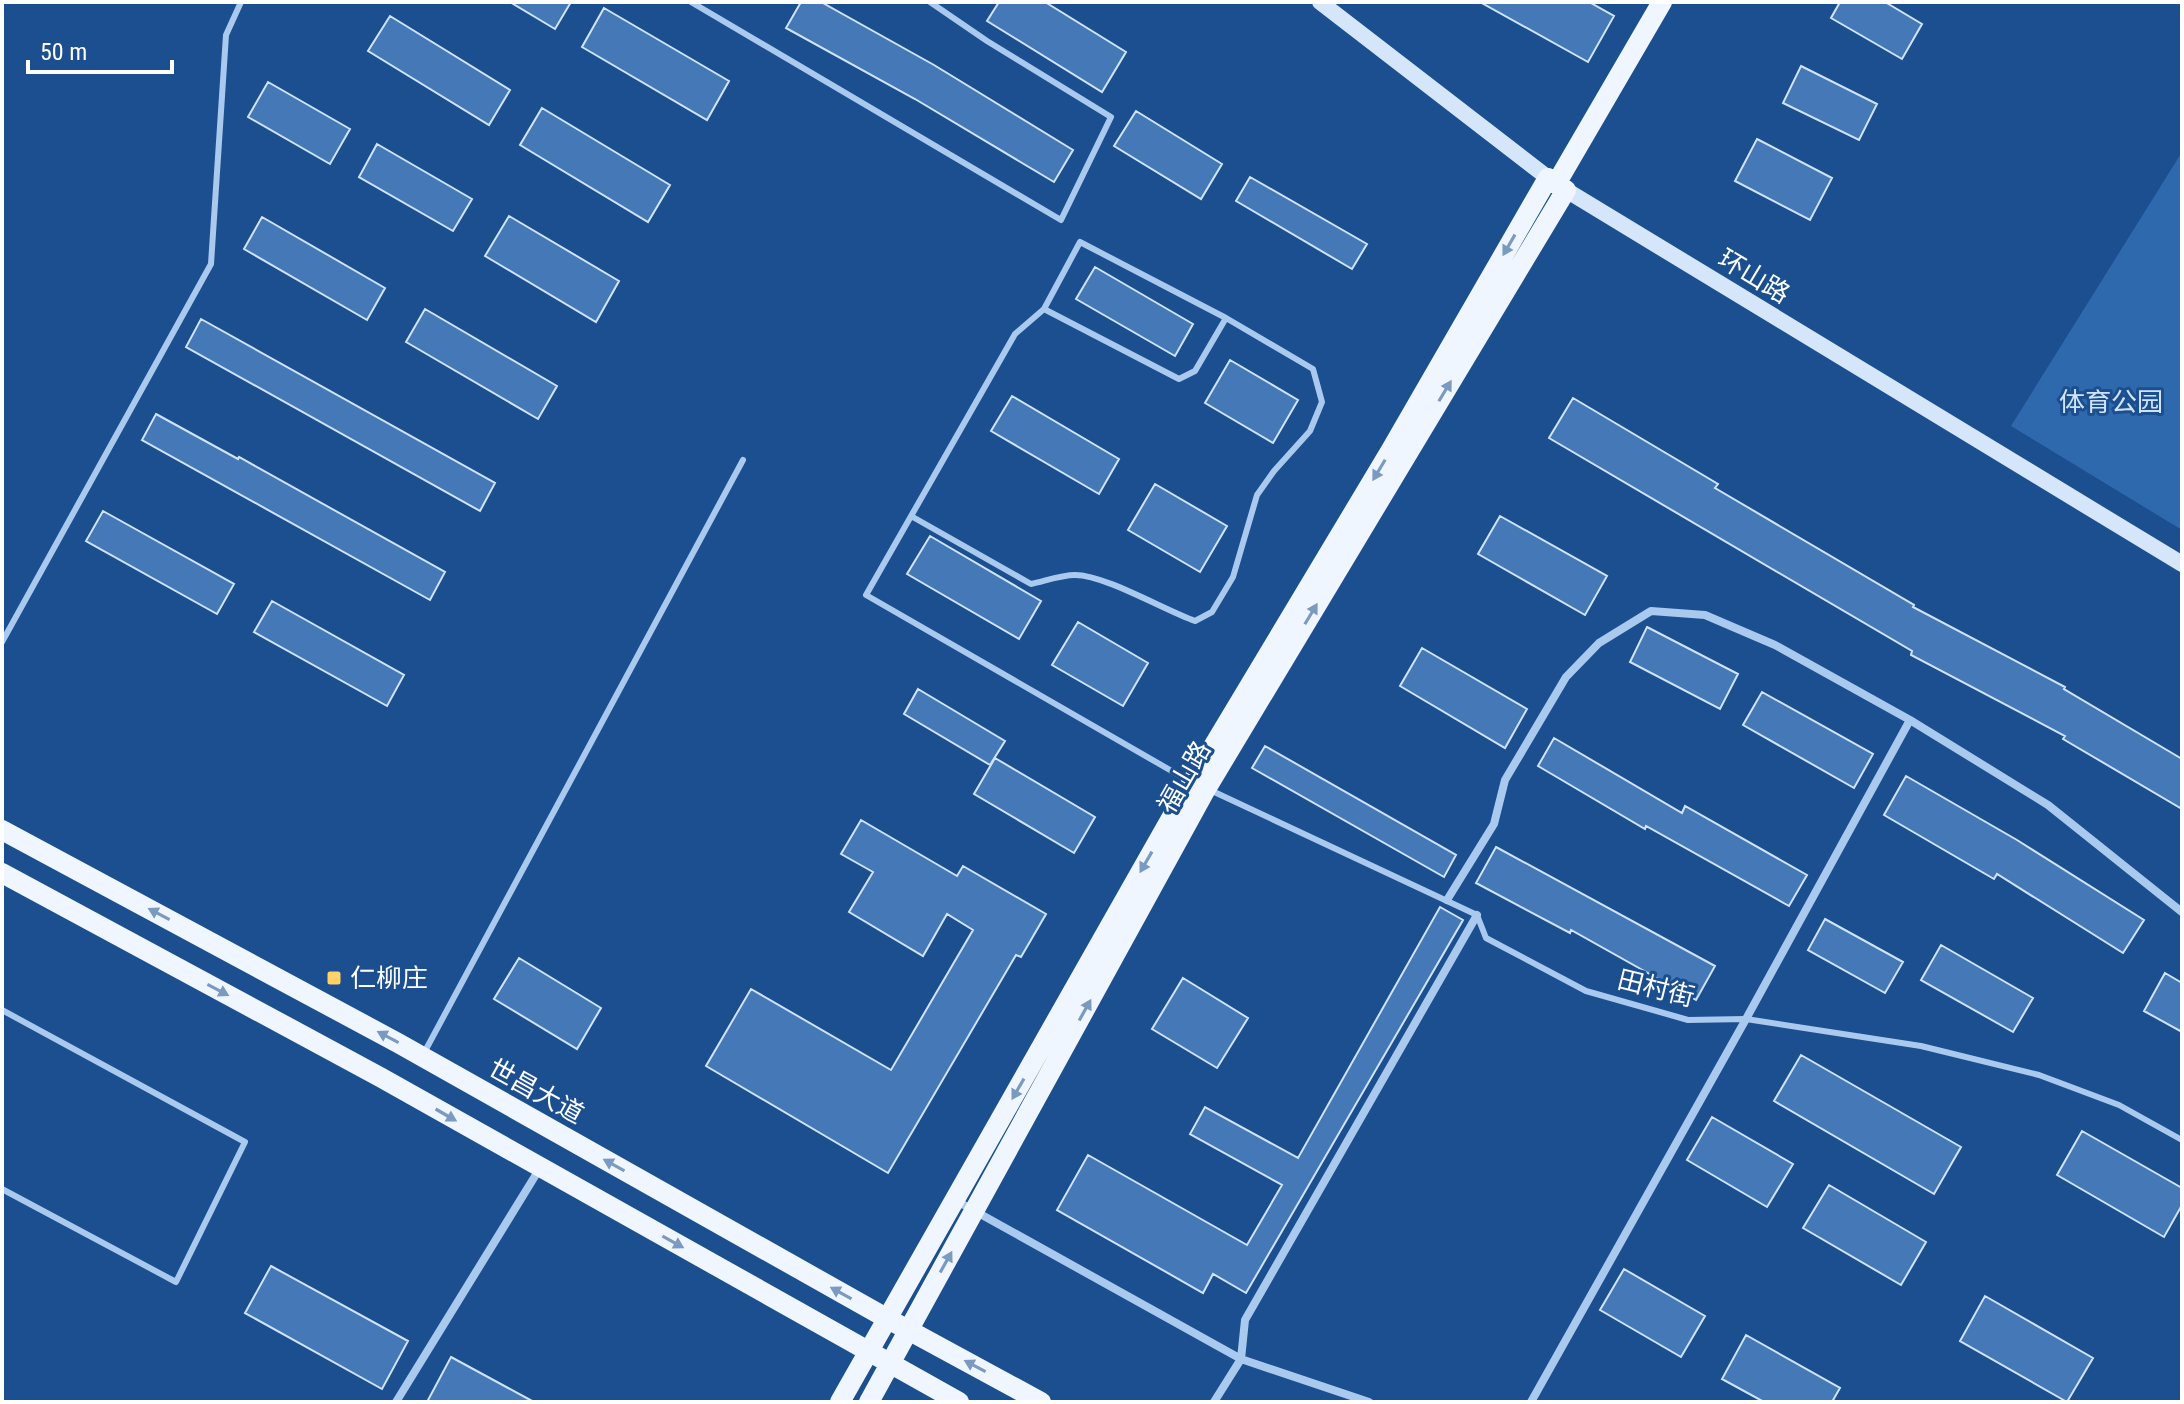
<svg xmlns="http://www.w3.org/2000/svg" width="2184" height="1404" viewBox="0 0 2184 1404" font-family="'Roboto Condensed','Noto Sans SC',sans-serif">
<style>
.green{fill:#2e69ad}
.building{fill:#4478b7;stroke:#cfe3fa;stroke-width:2}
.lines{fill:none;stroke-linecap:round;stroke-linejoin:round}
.service{stroke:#a9c9ee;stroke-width:6}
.minor{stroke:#a9c9ee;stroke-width:8}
.secondary{stroke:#d6e6fa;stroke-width:16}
.primary{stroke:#f0f6ff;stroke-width:20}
.oneway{fill:#7b9ac1}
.poi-dot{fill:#ffd166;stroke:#1b4f8f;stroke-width:3}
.labels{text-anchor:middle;stroke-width:6;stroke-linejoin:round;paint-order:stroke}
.street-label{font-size:26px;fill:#fff;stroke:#1b4f8f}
.park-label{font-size:26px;fill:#cfe3fa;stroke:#1b4f8f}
.poi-label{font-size:26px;fill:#fff;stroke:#1b4f8f;text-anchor:start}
</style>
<rect width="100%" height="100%" fill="#1b4f8f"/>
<path class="green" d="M2182,152V530L2011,426Z"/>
<path class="building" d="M510,2H571L555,29Z
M801,2H821L934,65L1073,150L1054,182L915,99L786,28Z
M999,2H1045L1126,52L1102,92L987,21Z
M1480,2H1589L1614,16L1588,62Z
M1840,2H1885L1922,24L1902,59L1831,18Z
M604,8L729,81L707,120L582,47Z
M390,16L510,90L489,125L368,51Z
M1801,66L1877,104L1859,140L1783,103Z
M268,82L350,129L330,164L248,117Z
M542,108L670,185L648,222L520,145Z
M1136,111L1222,164L1201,199L1114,146Z
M1757,139L1832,178L1810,220L1735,181Z
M377,144L472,199L453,231L359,177Z
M1250,177L1367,244L1352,269L1236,201Z
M509,216L619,281L596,322L485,256Z
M262,217L385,288L367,320L244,249Z
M1095,267L1193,324L1175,356L1076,299Z
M425,309L557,386L538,419L406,342Z
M201,319L495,483L480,511L186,347Z
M1230,360L1298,400L1273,443L1205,403Z
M1012,396L1119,459L1099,494L991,431Z
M1573,398L1718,484L1715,488L1914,605L1913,607L2065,687L2064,689L2182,759V809L2063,739L2065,736L1911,655L1912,651L1549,438Z
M156,414L238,459L239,457L445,572L430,600L142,440Z
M1155,484L1227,526L1200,572L1128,530Z
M103,511L234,584L217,614L86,541Z
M1500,516L1607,576L1585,615L1478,554Z
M930,536L1041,601L1019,639L907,574Z
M272,601L404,675L387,706L254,632Z
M1078,622L1148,663L1123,706L1052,665Z
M1647,627L1738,674L1720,709L1630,662Z
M1422,648L1527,709L1505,748L1400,686Z
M918,689L1005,741L990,765L904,714Z
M1762,692L1873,754L1854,788L1743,725Z
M1554,738L1682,813L1685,806L1807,875L1789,906L1646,826L1645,829L1538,766Z
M1265,746L1456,855L1444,877L1252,768Z
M995,758L1095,817L1074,853L974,794Z
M1906,776L2017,840L2144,920L2123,953L1997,874L1994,879L1884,815Z
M861,820L957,876L963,866L1046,914L1021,957L1016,955L888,1173L706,1066L751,989L891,1070L973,930L947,914L923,956L849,912L873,872L841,854Z
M1496,847L1715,966L1696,1000L1571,930L1570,933L1476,883Z
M1440,907L1463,920L1246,1293L1213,1274L1203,1293L1057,1210L1088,1155L1247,1245L1282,1185L1190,1134L1205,1107L1298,1158Z
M1825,919L1903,962L1885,993L1808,950Z
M1941,945L2033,998L2013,1032L1921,980Z
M519,958L601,1008L577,1049L494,999Z
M2165,973L2182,983V1032L2144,1011Z
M1183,978L1248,1018L1217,1068L1152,1029Z
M1801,1055L1961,1147L1934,1194L1774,1101Z
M1712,1117L1793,1164L1767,1207L1687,1160Z
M2082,1131L2182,1188V1205L2164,1237L2057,1175Z
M1829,1185L1926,1242L1901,1285L1803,1228Z
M271,1266L408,1341L382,1389L245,1313Z
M1624,1269L1705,1316L1681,1357L1600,1310Z
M1985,1296L2093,1358L2067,1402L1960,1341Z
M1746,1335L1840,1388L1832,1402H1764L1722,1379Z
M451,1357L534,1402H427Z"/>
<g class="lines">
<path class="service" d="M691,2L1061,220L1111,117L987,41L930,2
M911,516L1031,584C1045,581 1061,575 1075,575C1105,575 1164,610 1195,621L1212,612L1233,577L1257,495L1274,471L1310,431L1322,402L1313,369L1226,318L1080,242L1044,309
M2,642L211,264L226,35L241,2
M1189,781L866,595L1015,334L1044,309L1179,379L1195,371L1226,318
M1210,790L1477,915L1486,938L1586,991L1688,1020L1746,1019L1921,1046L2039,1075L2119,1105L2182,1140
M2,1010L245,1142L176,1282L2,1189
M424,1053L743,460"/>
<path class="minor" d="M1447,900L1494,824L1505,780L1566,677L1599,643L1651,611L1705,615L1775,645L1910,720L2048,805L2182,912
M955,1200L1241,1359L1369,1402
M396,1402L540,1168
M1214,1402L1241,1359L1245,1320L1477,915
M1531,1402L1746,1019L1910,720"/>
<path class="secondary" d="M1320,2L1556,184L2182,564"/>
<path class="primary" d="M1556,184L1662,2
M2,830L398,1043L888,1319L1041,1402
M2,873L380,1077L959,1402
M840,1402L1190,785L1391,450L1548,178
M869,1402L1206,789L1566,190"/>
</g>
<defs><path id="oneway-solid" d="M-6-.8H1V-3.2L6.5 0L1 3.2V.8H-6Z" transform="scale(2)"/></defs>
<g class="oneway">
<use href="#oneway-solid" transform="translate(1509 245) rotate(120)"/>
<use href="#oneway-solid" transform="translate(1445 391) rotate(-59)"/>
<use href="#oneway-solid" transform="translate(1379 470) rotate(121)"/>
<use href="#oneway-solid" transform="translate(1311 614) rotate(-59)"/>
<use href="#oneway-solid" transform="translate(1146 862) rotate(120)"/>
<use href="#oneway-solid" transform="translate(159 914) rotate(-152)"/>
<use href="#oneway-solid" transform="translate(218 990) rotate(28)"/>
<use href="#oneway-solid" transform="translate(1085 1010) rotate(-61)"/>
<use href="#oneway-solid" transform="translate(388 1037) rotate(-152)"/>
<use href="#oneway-solid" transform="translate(1018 1089) rotate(120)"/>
<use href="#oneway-solid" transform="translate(446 1115) rotate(30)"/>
<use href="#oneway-solid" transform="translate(614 1165) rotate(-151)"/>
<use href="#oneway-solid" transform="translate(673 1242) rotate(29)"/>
<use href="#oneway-solid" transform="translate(946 1262) rotate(-61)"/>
<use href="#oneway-solid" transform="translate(841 1293) rotate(-151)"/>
<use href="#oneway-solid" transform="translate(975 1366) rotate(-152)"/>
</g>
<rect class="poi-dot" x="326" y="970" width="16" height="16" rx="4"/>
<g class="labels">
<g class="street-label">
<text transform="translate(1754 276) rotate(31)" y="9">环山路</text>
<text transform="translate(1184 777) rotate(-60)" y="9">福山路</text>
<text transform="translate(1656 988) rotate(14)" y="9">田村街</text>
<text transform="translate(536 1091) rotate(29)" y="9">世昌大道</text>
</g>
<g class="park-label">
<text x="2111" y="411">体育公园</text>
</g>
<g class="poi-label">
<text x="350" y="987">仁柳庄</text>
</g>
</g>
<rect width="2184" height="1404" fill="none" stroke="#ffffff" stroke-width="8"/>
<path d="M28 60v12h144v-12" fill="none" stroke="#ffffff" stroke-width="4"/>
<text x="40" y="60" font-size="24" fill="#ffffff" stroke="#1b4f8f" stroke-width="6" paint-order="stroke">50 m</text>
</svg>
